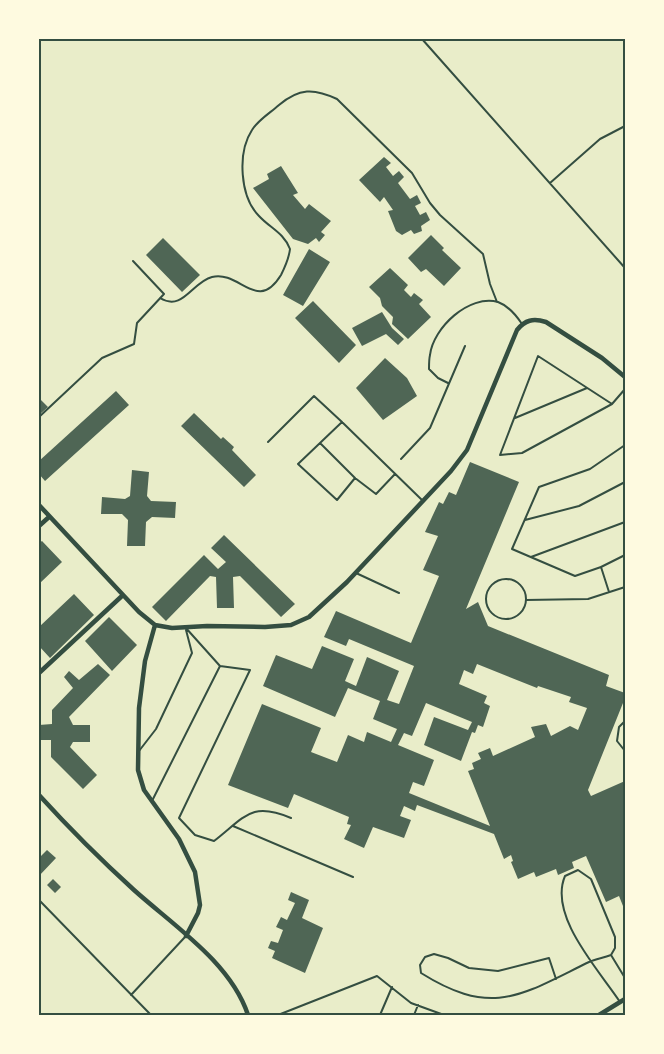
<svg xmlns="http://www.w3.org/2000/svg" width="664" height="1054" viewBox="0 0 664 1054" font-family="Jost,sans-serif">
<style>
.building{fill:#4f6655;fill-rule:evenodd}
.lines{fill:none;stroke-linecap:round;stroke-linejoin:round}
.service{stroke:#344e41;stroke-width:2}
.minor{stroke:#344e41;stroke-width:4.5}
.neatline{fill:none;stroke:#344e41;stroke-width:2}
</style>
<rect width="100%" height="100%" fill="#e9edc9"/>
<path class="building" d="M384,157L391,163L386,167L393,176L399,171L404,177L398,183L410,199L417,195L421,203L415,206L420,215L426,212L430,220L421,226L422,231L414,234L411,230L402,235L396,231L388,211L393,210L384,197L380,202L359,180Z
M281,166L298,193L293,195L305,209L309,204L331,221L321,232L325,235L319,242L316,238L308,244L293,239L253,188L269,179L267,174Z
M431,235L444,248L442,250L461,268L444,286L426,269L421,272L408,258Z
M163,238L200,275L182,292L146,255Z
M309,249L330,262L303,306L283,295Z
M390,268L408,285L404,290L411,297L414,293L423,300L419,304L431,317L408,339L392,324L393,317L382,306L380,298L369,287Z
M313,301L356,345L339,363L295,318Z
M382,312L392,328L404,339L398,345L386,334L362,346L352,328Z
M385,358L407,378L417,396L383,420L356,388Z
M116,391L129,405L45,481L39,474V461Z
M39,398L48,407L39,415Z
M194,413L221,439L223,437L234,447L232,450L256,475L244,487L181,426Z
M470,462L519,482L466,609L478,602L488,626L609,675L606,686L625,693V698L588,790L591,796L625,781V911L619,896L606,902L586,856L572,862L574,868L558,875L556,869L536,877L534,872L518,879L511,862L513,861L511,855L504,859L494,834L417,805L415,811L404,806L400,816L411,820L404,838L373,827L364,848L344,839L351,825L347,824L349,817L294,794L288,808L228,785L262,704L321,728L311,752L337,762L348,735L364,742L367,732L391,742L397,729L373,719L380,701L348,688L335,717L263,686L276,655L312,669L322,646L354,659L345,681L356,686L367,657L399,671L387,700L399,704L414,666L349,639L346,646L324,637L336,611L411,643L439,576L423,570L438,536L425,532L439,502L443,504L449,492L456,495ZM477,664L537,688L538,686L571,697L569,702L587,708L578,730L570,726L551,736L546,724L531,727L535,737L493,756L490,748L478,753L481,759L472,763L474,769L468,771L490,826L409,793L413,782L424,786L434,760L398,745L404,733L412,736L426,703L472,722L468,730L434,717L424,745L461,761L472,732L475,733L478,725L483,727L490,706L484,703L487,696L459,684L464,670L473,674Z
M132,470L149,472L147,496L151,501L176,502L175,518L152,517L146,522L145,546H127L128,520L122,514H101L102,497L125,499L130,496Z
M224,535L295,604L281,617L240,576L233,577L234,608H217L216,577L210,576L166,621L152,607L204,555L218,569L226,562L211,548Z
M42,541L62,562L39,584V543Z
M74,594L94,615L50,658L39,646V627Z
M109,617L137,645L112,671L85,641Z
M98,664L110,675L69,717L73,725H90V742H73L70,747L97,775L83,789L51,757V740H39V725L52,724V710L73,688L64,677L69,671L79,680Z
M47,850L56,858L39,876V858Z
M53,879L61,887L55,893L47,885Z
M291,892L309,900L302,918L323,928L305,973L272,958L275,951L268,948L271,941L278,943L283,930L276,927L281,917L287,920L295,903L288,900Z"/>
<g class="lines">
<path class="service" d="M422,39L625,268
M550,183L600,139L625,126
M160,298C183,312 192,282 212,277C240,270 257,314 281,275C285,267 289,258 290,249C284,233 270,228 259,216C240,197 237,153 252,130C258,120 270,113 279,105C299,88 314,88 337,99L412,173L430,203L440,215L483,254L490,284L497,302
M448,383L438,378L429,369C429,364 429,359 430,355C433,328 469,294 498,302C509,306 516,315 522,324
M612,404L538,356L500,455L522,453L612,404L625,389
M39,417L102,358L134,344L137,323L164,294L133,261
M515,418L587,388
M268,442L314,396L342,422
M320,443L355,478
M401,459L430,428L465,346
M395,474L376,494L355,478L337,500L298,464L342,422L423,501
M525,520L579,506L625,482
M531,557L625,522
M601,567L625,555
M356,573L399,593
M486 599a20 20 0 1 1 40 0a20 20 0 1 1-40 0Z
M609,592L601,567L575,576L512,549L539,487L590,469L625,445
M526,600L588,599L625,587
M220,666L250,670L179,818L195,835L214,841C245,817 251,801 291,818
M625,721L619,727L617,741L625,751
M139,751L156,729L192,653L186,630
M153,799L220,666L185,627
M233,826L353,877
M39,900L151,1015
M611,955L625,978
M556,979L549,958L498,971L469,968L448,958L434,954L425,957L420,965L421,973C493,1018 521,995 589,962C596,959 603,958 611,955L615,948V937L591,879L578,870L565,876C548,916 599,970 620,1002
M131,995L185,937
M278,1015L377,976L411,1003L444,1015
M380,1015L392,987
M414,1015L418,1005"/>
<path class="minor" d="M39,505L139,612L155,625L172,628L207,626L265,627L291,625L309,617L347,582L451,471L467,450L517,330C525,320 533,318 546,322L602,358L625,377
M39,526L49,517
M155,625L145,661L139,708L138,770L144,790L179,839L195,872L200,905L198,913L186,936
M39,673L123,595
M39,795C69,828 101,860 134,890C174,926 231,963 248,1015
M599,1015L625,999"/>
</g>
<rect width="664" height="1054" fill="none" stroke="#fefae0" stroke-width="81"/>
<rect x="40" y="40" width="584" height="974" class="neatline"/>
</svg>
